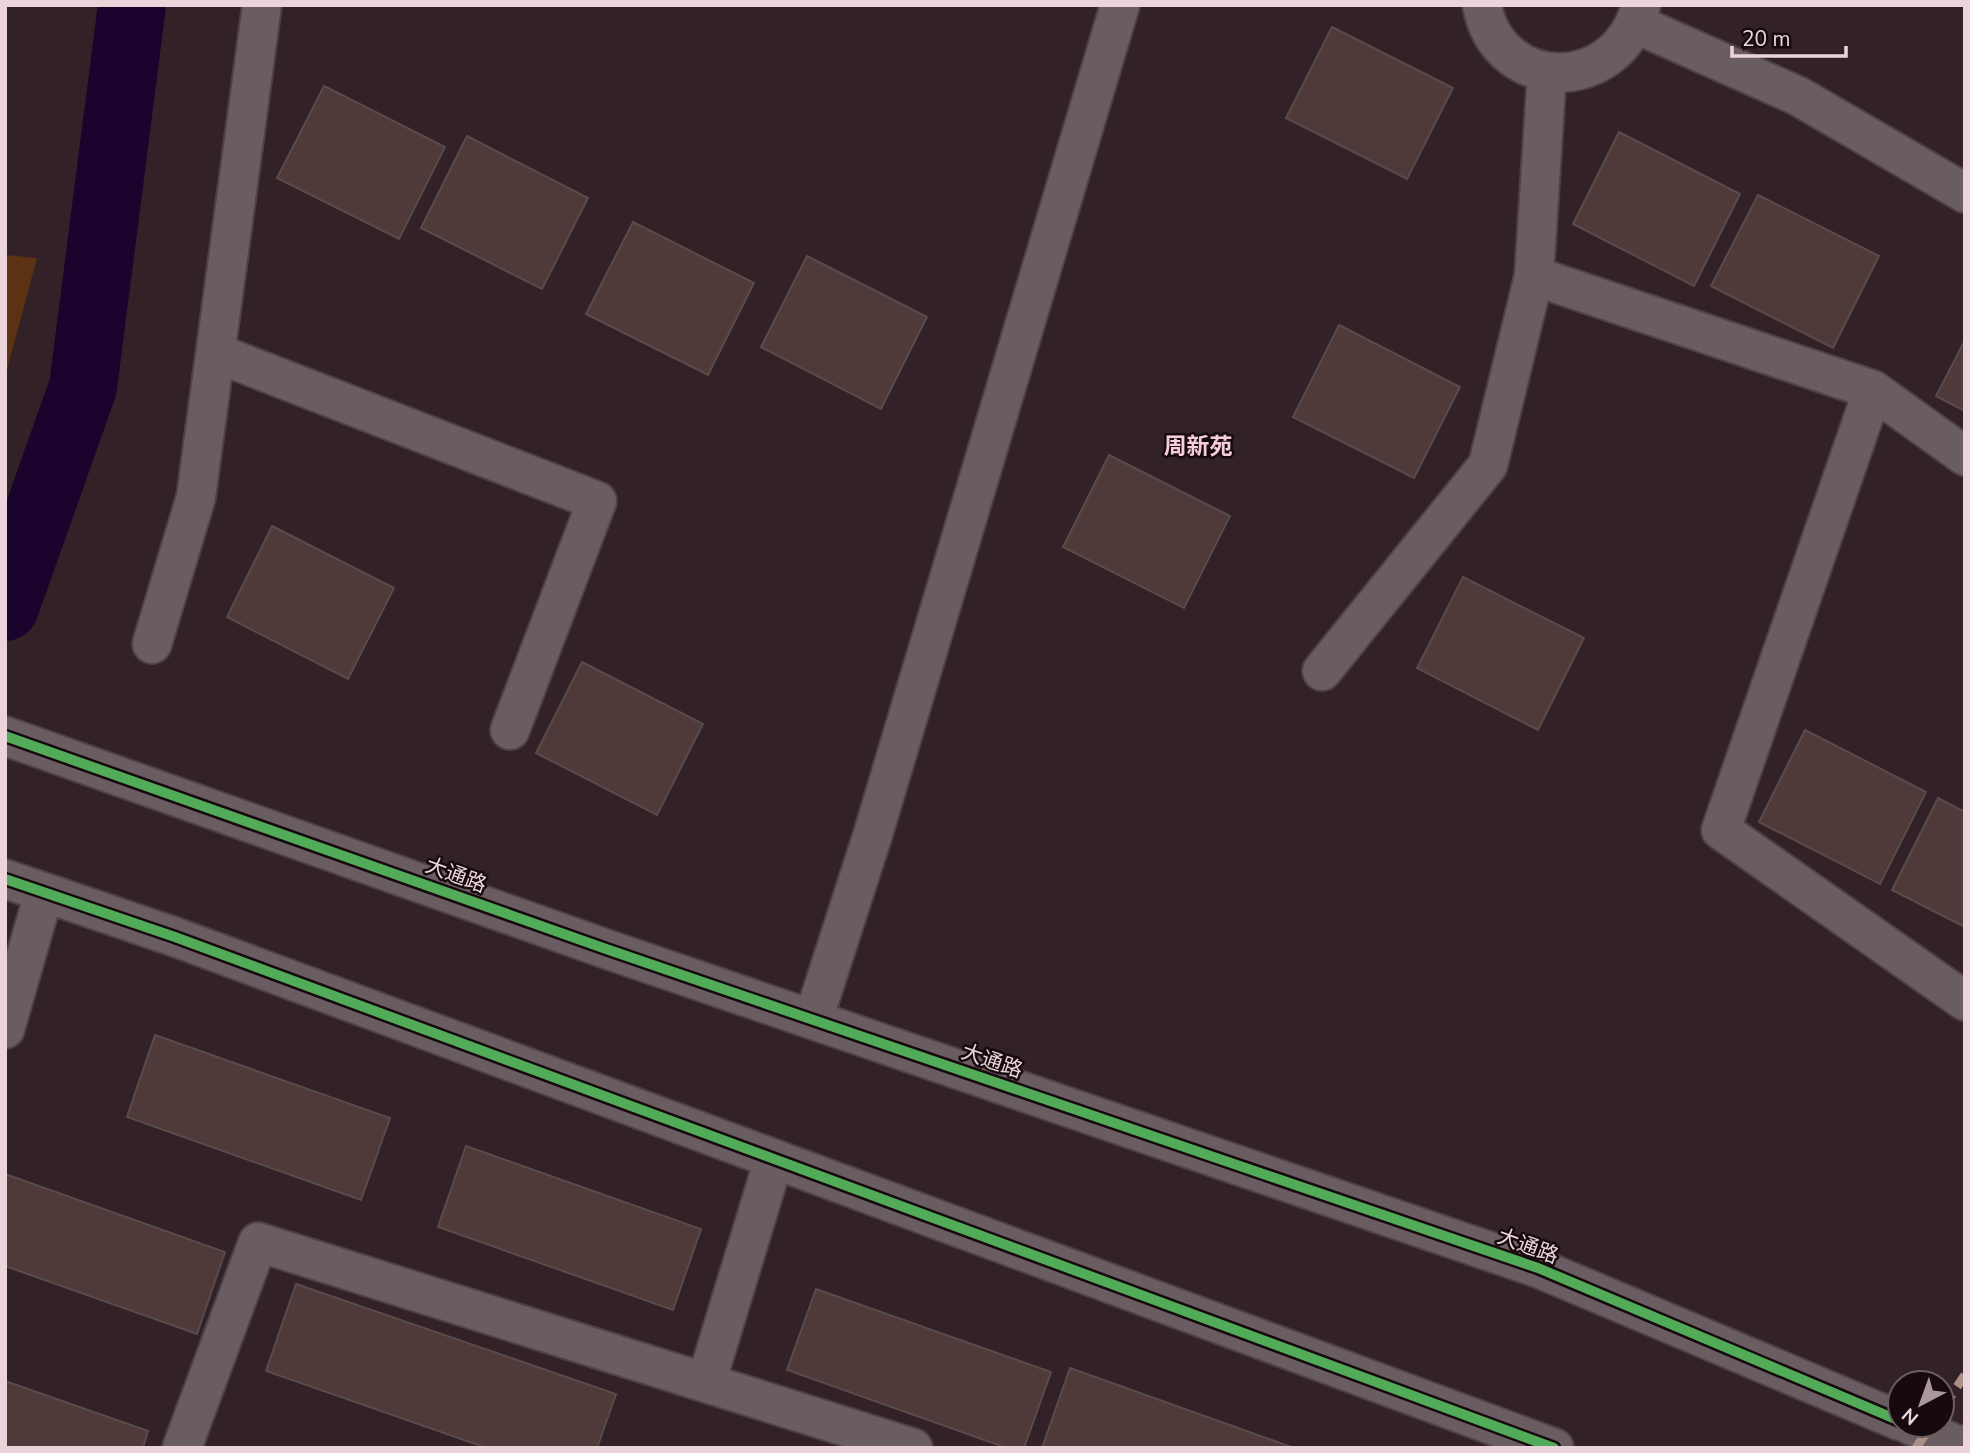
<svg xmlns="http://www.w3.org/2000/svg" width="1970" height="1453" viewBox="0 0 1970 1453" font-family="'Nunito Sans','Noto Sans SC',sans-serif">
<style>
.green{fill:#5c3312}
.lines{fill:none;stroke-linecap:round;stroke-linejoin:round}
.river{stroke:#1a042d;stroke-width:68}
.building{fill:#4f3939;stroke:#594b4c;stroke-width:2}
.minor-casing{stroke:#4f4045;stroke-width:42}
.minor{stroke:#695d61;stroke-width:38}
.quiet{stroke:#ac8f84;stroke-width:9;stroke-dasharray:18 9;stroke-linecap:butt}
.cycleway-casing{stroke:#170a0e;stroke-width:15}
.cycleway{stroke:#51ab58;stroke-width:10}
.labels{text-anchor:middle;stroke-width:5;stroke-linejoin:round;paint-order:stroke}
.street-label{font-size:21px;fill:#ebd5db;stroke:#170a0e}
.neighbourhood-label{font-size:23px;font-weight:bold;fill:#f6cdd8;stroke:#170a0e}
</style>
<rect width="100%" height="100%" fill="#322227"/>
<path class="green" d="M5,255L37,258L5,377Z"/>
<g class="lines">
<path class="river" d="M5,607L83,387L132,5"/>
</g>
<path class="building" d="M1332,27L1453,88L1407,179L1286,118Z
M324,86L445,147L399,239L277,178Z
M1619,132L1740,194L1694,286L1573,224Z
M467,136L588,198L542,289L421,228Z
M1758,195L1879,256L1833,348L1711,286Z
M633,222L754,283L708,375L586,314Z
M807,256L927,317L881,409L761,347Z
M1339,325L1460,387L1414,478L1293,417Z
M1965,340V411L1936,396Z
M1109,455L1230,516L1184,608L1063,547Z
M272,526L394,588L348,679L227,617Z
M1463,577L1584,638L1538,730L1417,668Z
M582,662L703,724L657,815L536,753Z
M1805,730L1926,792L1880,884L1759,822Z
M1938,798L1965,812V927L1892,890Z
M155,1035L390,1118L361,1200L127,1117Z
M466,1146L701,1229L673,1310L438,1227Z
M5,1174L225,1252L197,1334L5,1266Z
M296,1284L616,1394L597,1448H487L266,1371Z
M816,1289L1051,1372L1024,1448H1007L787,1370Z
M1070,1368L1294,1448H1042Z
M5,1381L148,1431L143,1448H5Z"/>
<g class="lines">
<defs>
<path id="minor" d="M1482,5C1498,94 1618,96 1641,5
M1636,24L1798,96L1965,193
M1534,276L1873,390L1965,456
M216,353L597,501L510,730
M1873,390L1721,830L1965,1001
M152,644L196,497L262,5
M1322,671L1488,465L1534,276L1547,72
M5,736L609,950L1538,1268L1900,1421
M5,879L175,937L1554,1448
M813,1020L873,834L1120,5
M5,1029L44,893
M706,1383L774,1159
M1910,1425L1965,1448
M182,1448L258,1242L913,1448"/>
</defs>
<use href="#minor" class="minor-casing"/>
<use href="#minor" class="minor"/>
<path class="quiet" d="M1942,1409L1965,1375
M1916,1448L1931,1425"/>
<defs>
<path id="cycleway" d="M5,736L609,950L1538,1268L1900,1421
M5,879L175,937L1554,1448"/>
</defs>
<use href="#cycleway" class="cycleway-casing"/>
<use href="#cycleway" class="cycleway"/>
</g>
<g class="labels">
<g class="street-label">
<text transform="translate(456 875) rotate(20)" y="7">大通路</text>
<text transform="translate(992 1061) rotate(19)" y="7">大通路</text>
<text transform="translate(1528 1246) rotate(20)" y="7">大通路</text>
</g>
<g class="neighbourhood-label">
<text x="1198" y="454">周新苑</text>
</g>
</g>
<rect width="1970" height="1453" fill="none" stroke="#ebd5db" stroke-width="14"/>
<g transform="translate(1921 1404) rotate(221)"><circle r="33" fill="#170a0e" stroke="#6c5b60" stroke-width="2"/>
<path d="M0-5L12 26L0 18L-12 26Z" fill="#aa969c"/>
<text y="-10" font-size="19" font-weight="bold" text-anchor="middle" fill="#ebd5db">N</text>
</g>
<path d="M1732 46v10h114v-10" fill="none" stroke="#ebd5db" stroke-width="3.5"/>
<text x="1742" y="46" font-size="21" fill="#ebd5db" stroke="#170a0e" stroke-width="5" paint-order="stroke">20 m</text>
</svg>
